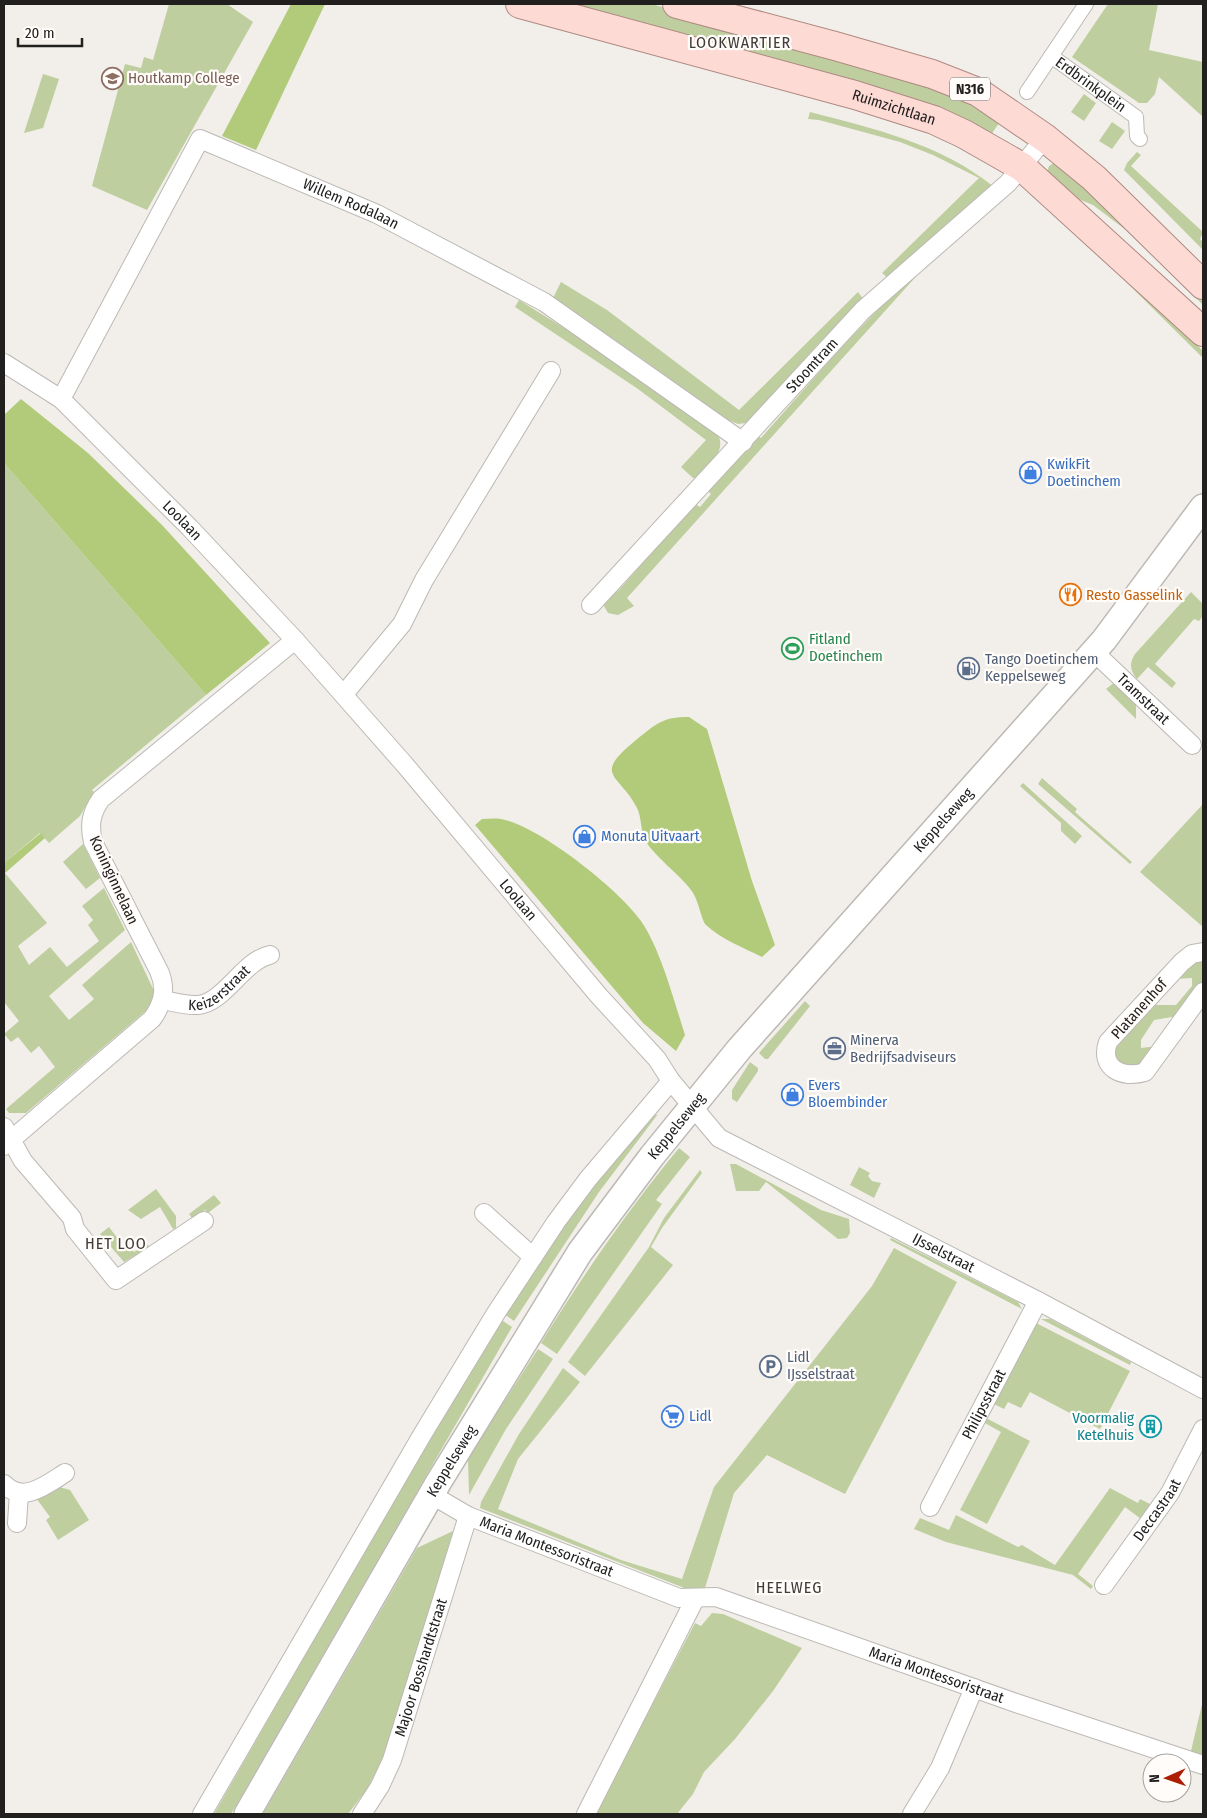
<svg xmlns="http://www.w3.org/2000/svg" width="1207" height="1818" viewBox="0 0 1207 1818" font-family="'Fira Sans Condensed',sans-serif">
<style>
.green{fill:#bece9e}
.forest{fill:#b1cb7b}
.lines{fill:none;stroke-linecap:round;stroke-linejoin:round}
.pedestrian-casing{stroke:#bcb9b4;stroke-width:16}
.minor-casing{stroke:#bcb9b4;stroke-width:20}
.secondary-casing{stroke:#bcb9b4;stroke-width:28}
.primary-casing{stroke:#af8982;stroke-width:30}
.pedestrian{stroke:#fff;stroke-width:14}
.minor{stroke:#fff;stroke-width:18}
.secondary{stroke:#fff;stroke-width:25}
.primary{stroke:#fddad4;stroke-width:28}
.labels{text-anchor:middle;stroke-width:4.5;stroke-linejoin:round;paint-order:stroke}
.shield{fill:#fffcf9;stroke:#646260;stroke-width:1}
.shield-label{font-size:14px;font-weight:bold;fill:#21201f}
.education-label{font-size:15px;fill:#785e54;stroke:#fffcf9;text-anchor:start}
.street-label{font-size:15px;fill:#21201f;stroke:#fffcf9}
.shop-label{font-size:15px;fill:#366cbe;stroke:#fffcf9;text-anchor:start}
.food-label{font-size:15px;fill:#c56008;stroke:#fffcf9;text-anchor:start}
.leisure-label{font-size:15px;fill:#27864d;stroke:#fffcf9;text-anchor:start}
.service-label{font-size:15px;fill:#4e5e75;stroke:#fffcf9;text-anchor:start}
.culture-label{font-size:15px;fill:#0d838f;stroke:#fffcf9;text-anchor:end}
.neighbourhood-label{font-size:16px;letter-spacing:1px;fill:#3f3c39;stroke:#fffcf9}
</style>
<rect width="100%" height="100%" fill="#f2efea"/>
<path class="green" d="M169,4H227L253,22L147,210L92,186L125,64L141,68L144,57L153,60Z
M542,4H651L876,65L1004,116L988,139Z
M1108,4H1158L1149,50L1203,62V117L1159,77L1155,94L1147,103H1139L1072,57Z
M43,74L59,79L43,128L24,133Z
M1084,94L1096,103L1084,121L1071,112Z
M810,112C875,129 941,144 994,187L889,279L882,273L979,178L933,155L900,142L819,120L808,119Z
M1112,122L1125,131L1112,149L1099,141Z
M1137,152L1141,155L1131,166L1203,232L1200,239L1203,242V250L1124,170L1127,163Z
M1058,160L1203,298V305L1131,234L1093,205L1061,192L1046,175L1049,166Z
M1033,192L1159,306L1203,351V358L1103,259L1030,194Z
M916,270L921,271L627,598L634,606L618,615L608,613L604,606V602L619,590L695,504L700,507L711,494L708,491L757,435L761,438L838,351Z
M561,282L607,310L739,410L858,292L864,300L817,345L759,411L746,423L738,424L723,418L641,358L552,300Z
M519,300L596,348L718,435C727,452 707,467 696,478H693L681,467L706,440L638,389L515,307Z
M4,463L206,695L92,790L94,792L80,816L49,843L40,833L4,863Z
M1191,592L1203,604V616L1199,621L1194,619L1155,664L1176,683L1172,688L1148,667L1137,679C1130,671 1129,663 1135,654Z
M1115,682L1136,698V719L1106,689Z
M1042,778L1077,809L1075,812L1132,862L1130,864L1038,784Z
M1023,783L1082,836L1075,844L1061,831V823L1020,786Z
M1203,804V927L1140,872Z
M83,844L100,878L86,889L63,862Z
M5,873L47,923L18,946L29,965L50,947L67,967L99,941L88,925L93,920L82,906L104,888L125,930L49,996L69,1020L94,999L82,985L131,942L155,993L148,1009L26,1113H9L6,1109L55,1067L39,1046L31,1053L18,1037L11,1042L4,1034L19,1021L4,1002Z
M1203,957V981L1178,1016L1154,1020L1141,1040V1048L1157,1046L1137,1068L1120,1065L1115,1056V1045L1151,1005H1176L1192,986V978L1174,979L1191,961Z
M805,1001L810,1006L768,1059H765L759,1053Z
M750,1062L758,1068V1071L737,1102L732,1099V1090Z
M658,1114L599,1192L514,1321L504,1314L589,1189L652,1117Z
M679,1148L690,1157L656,1200L662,1204L557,1354L541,1343C583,1275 628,1210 679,1148Z
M730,1164H736L821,1210L849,1219L850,1233L847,1238L838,1239L766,1182L759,1191H736Z
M859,1167L870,1173L868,1176L872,1181L881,1183L874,1198L850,1185Z
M700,1170L702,1173L662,1228L651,1247L673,1265L585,1376L568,1362L649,1247L664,1218Z
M156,1189L176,1216V1228L173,1229L160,1207L141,1219L128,1210Z
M214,1195L221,1203L208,1213L205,1210L192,1218L189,1214Z
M109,1227L124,1247L129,1245L134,1252L147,1244L149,1247L124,1262L100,1234Z
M891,1238L1018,1302L1022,1309L890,1240Z
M894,1248L957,1282L845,1494L767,1455L734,1493L705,1588L687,1589L480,1508L481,1502L519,1434L563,1368L580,1382L518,1459L498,1509L621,1560L682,1579L714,1487L872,1286Z
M500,1319L512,1327L231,1814H214L441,1418Z
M1041,1319H1050L1131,1362L1130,1365Z
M1036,1323L1130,1371L1100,1429L1030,1392L1021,1408L1008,1402L1004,1409L994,1404Z
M538,1349L553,1359L506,1429L469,1495L468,1458Z
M986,1418L1030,1441L987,1524L960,1510L1001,1432L983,1422Z
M56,1486L70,1490L89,1520L58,1540L46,1520L50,1517L36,1498Z
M1110,1488L1138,1503L1140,1499L1150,1504L1141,1519L1125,1507L1078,1574L1093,1586L1091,1589L1073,1575L946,1542L914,1529L920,1518L949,1530L956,1515L1018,1547L1022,1545L1055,1565Z
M453,1531L387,1750L367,1789L348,1814H263L417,1548Z
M712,1613L723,1614L802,1648L773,1691L735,1739L704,1772L693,1794L677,1814H595L695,1623L701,1626Z
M1203,1700V1755L1191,1751Z"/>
<path class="forest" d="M291,4H325L256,150L222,136Z
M21,399L88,453L162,525L270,643L206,695L4,463V415Z
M689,717L707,729L752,881L775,945L762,957C744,948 721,939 706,925C701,920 699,900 691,890C680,875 652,854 645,840C640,829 642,816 636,806C618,773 592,776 636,740C656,724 662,717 689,717Z
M482,819C488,819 495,818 501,819C538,825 620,890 641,921C661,950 674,1001 685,1035L676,1051L643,1023L475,825Z
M41,833L45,838L4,874V863Z"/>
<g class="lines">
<defs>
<g id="pedestrian">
<path id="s1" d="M1051,56L1136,117L1137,136L1140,139"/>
<path d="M1027,92L1086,4"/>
</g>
<g id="minor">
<path id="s2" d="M4,363L61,399L190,528L295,640L405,765L599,996L657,1059L671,1081L719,1138L1038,1301L1203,1389"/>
<path id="s3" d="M61,399L200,139L377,214L544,302L743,442"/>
<path id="s4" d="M591,605L863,310L1008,183L1045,138"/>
<path id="s5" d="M1094,652L1192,745"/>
<path d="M344,694L402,624L424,580L551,371"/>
<path d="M1203,952L1192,954L1182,962L1108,1042C1099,1068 1122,1079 1145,1072L1203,992"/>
<path id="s6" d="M163,1000C174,1002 186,1006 198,1005C224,1003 244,960 270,955"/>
<path d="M4,1127L23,1161L72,1218L75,1229L116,1280L204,1221"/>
<path d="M4,1146L152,1019C163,1004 167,989 159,971L93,842C89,825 91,813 101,799L295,640"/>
<path d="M484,1213L533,1257"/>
<path d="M4,1484C23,1504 46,1485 65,1473"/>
<path id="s7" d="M432,1495L468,1516L679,1598L716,1597L1016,1703L1203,1765"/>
<path id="s8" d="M930,1507L1038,1301"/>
<path d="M17,1523L19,1493"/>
<path id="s9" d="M1104,1585L1170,1493L1203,1429"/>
<path d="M202,1814L422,1435L496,1313L556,1222L588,1179L671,1081"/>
<path id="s10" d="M362,1814L380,1786L392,1760L468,1516"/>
<path d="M586,1814L695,1599"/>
<path d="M912,1814L940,1768L974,1688"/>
</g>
<g id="secondary">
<path id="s11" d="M247,1814L438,1483L580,1252L652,1156L740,1048L1104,640L1203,507"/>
</g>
<g id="primary">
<path id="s12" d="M520,4L855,95L934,120L964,134L1022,167L1203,332"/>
<path d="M677,4L835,46L932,74L978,92L1045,138L1094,178L1203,285"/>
</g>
</defs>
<use href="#pedestrian" class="pedestrian-casing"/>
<use href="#minor" class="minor-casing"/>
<use href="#secondary" class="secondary-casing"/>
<use href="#primary" class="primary-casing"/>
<use href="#pedestrian" class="pedestrian"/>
<use href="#minor" class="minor"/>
<use href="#secondary" class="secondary"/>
<use href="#primary" class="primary"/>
</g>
<defs>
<symbol id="school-ring" viewBox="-11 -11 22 22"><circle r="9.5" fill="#fffcf9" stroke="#8d6e63" stroke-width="1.5"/><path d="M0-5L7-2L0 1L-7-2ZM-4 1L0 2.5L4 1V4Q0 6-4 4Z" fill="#8d6e63"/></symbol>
<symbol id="shop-ring" viewBox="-11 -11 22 22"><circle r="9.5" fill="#fffcf9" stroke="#3f7fe0" stroke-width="1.5"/><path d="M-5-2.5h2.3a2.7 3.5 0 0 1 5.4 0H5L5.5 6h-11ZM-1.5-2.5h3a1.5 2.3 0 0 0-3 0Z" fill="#3f7fe0"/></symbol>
<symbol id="restaurant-ring" viewBox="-11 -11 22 22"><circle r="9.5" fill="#fffcf9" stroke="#e8710a" stroke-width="1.5"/><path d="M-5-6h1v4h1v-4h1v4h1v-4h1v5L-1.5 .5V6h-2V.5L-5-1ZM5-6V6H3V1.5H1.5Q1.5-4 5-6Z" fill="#e8710a"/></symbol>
<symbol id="stadium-ring" viewBox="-11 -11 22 22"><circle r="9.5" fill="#fffcf9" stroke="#2e9e5b" stroke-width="1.5"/><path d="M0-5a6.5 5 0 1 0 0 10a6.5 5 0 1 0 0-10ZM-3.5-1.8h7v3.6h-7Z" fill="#2e9e5b"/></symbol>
<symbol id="fuel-ring" viewBox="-11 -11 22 22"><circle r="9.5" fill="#fffcf9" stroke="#5c6f8a" stroke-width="1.5"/><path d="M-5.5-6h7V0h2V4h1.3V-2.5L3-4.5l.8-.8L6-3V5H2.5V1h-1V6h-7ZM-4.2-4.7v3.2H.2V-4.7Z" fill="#5c6f8a"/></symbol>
<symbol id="office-ring" viewBox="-11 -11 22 22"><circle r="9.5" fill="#fffcf9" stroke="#5c6f8a" stroke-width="1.5"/><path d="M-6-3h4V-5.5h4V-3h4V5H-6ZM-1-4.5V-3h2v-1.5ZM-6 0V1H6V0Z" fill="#5c6f8a"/></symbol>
<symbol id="parking-ring" viewBox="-11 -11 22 22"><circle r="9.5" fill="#fffcf9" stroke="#5c6f8a" stroke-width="1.5"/><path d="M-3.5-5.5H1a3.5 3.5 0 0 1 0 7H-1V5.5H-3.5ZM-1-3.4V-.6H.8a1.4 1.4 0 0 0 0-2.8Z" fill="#5c6f8a"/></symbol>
<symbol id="supermarket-ring" viewBox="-11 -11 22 22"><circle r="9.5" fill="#fffcf9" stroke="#3f7fe0" stroke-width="1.5"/><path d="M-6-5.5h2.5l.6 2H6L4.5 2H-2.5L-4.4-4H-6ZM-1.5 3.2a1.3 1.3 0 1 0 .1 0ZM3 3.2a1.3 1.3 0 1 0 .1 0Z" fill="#3f7fe0"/></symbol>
<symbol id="building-ring" viewBox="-11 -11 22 22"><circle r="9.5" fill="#fffcf9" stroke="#0f9aa8" stroke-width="1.5"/><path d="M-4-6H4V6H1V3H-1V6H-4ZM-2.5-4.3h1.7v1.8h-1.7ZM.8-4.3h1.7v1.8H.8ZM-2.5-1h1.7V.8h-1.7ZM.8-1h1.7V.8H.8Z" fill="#0f9aa8"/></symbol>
</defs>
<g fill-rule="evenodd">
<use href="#school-ring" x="100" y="66" width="25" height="25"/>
<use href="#shop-ring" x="1018" y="460" width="25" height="25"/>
<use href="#restaurant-ring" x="1058" y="582" width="25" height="25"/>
<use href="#stadium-ring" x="780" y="636" width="25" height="25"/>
<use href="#fuel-ring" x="956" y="656" width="25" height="25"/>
<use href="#shop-ring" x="572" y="824" width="25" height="25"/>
<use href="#office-ring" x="822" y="1036" width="25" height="25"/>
<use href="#shop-ring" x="780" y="1082" width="25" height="25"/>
<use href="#parking-ring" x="758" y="1354" width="25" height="25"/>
<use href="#supermarket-ring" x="660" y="1404" width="25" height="25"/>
<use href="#building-ring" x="1138" y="1414" width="25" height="25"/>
</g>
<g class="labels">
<rect class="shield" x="950" y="77.5" width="40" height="23" rx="4"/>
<g class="shield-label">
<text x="970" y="94">N316</text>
</g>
<g class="education-label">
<text x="128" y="83">Houtkamp College</text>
</g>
<g class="street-label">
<text dy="5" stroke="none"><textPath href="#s1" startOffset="49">Erdbrinkplein</textPath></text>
<text dy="5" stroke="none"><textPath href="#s12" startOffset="388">Ruimzichtlaan</textPath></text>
<text dy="5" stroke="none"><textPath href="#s3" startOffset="459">Willem Rodalaan</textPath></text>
<text dy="5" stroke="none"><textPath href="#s4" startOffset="326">Stoomtram</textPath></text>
<text dy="5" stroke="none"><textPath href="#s2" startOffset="239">Loolaan</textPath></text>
<text dy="5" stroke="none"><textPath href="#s5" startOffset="68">Tramstraat</textPath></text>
<text dy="5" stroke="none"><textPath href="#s11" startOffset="1218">Keppelseweg</textPath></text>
<text transform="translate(114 880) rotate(65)" y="5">Koninginnelaan</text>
<text dy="5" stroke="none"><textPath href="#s2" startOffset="746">Loolaan</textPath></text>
<text dy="5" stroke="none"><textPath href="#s6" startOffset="62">Keizerstraat</textPath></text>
<text transform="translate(1139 1009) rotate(-48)" y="5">Platanenhof</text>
<text dy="5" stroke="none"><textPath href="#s11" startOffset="812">Keppelseweg</textPath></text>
<text dy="5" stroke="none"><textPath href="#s2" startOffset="1310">IJsselstraat</textPath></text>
<text dy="5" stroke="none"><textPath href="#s8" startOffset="116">Philipsstraat</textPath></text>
<text dy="5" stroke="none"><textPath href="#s11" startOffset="408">Keppelseweg</textPath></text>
<text dy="5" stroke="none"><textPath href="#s9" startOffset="92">Deccastraat</textPath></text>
<text dy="5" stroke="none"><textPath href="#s7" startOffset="126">Maria Montessoristraat</textPath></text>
<text dy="5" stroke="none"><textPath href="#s10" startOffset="159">Majoor Bosshardtstraat</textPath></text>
<text dy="5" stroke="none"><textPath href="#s7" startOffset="539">Maria Montessoristraat</textPath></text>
</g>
<g class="shop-label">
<text x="1047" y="469">KwikFit<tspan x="1047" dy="17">Doetinchem</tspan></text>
<text x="601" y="841">Monuta Uitvaart</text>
<text x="808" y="1090">Evers<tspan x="808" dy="17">Bloembinder</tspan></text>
<text x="689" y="1421">Lidl</text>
</g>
<g class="food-label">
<text x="1086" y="600">Resto Gasselink</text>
</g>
<g class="leisure-label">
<text x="809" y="644">Fitland<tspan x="809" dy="17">Doetinchem</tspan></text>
</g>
<g class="service-label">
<text x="985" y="664">Tango Doetinchem<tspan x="985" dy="17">Keppelseweg</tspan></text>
<text x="850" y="1045">Minerva<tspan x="850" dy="17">Bedrijfsadviseurs</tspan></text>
<text x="787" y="1362">Lidl<tspan x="787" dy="17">IJsselstraat</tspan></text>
</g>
<g class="culture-label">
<text x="1134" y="1423">Voormalig<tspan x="1134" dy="17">Ketelhuis</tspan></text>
</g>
<g class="neighbourhood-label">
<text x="740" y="48">LOOKWARTIER</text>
<text x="116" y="1249">HET LOO</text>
<text x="789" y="1593">HEELWEG</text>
</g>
</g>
<rect width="1207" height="1818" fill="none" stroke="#21201f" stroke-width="10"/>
<g transform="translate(1167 1778) rotate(268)"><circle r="24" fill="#fffcf9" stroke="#a6a4a2"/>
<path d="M0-4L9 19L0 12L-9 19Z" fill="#ac1d04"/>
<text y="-8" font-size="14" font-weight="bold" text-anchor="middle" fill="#21201f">N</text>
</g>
<path d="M18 38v8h64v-8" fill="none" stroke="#21201f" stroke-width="2.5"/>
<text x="25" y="38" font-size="15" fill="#21201f" stroke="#fffcf9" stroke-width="4" paint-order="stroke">20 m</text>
</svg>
